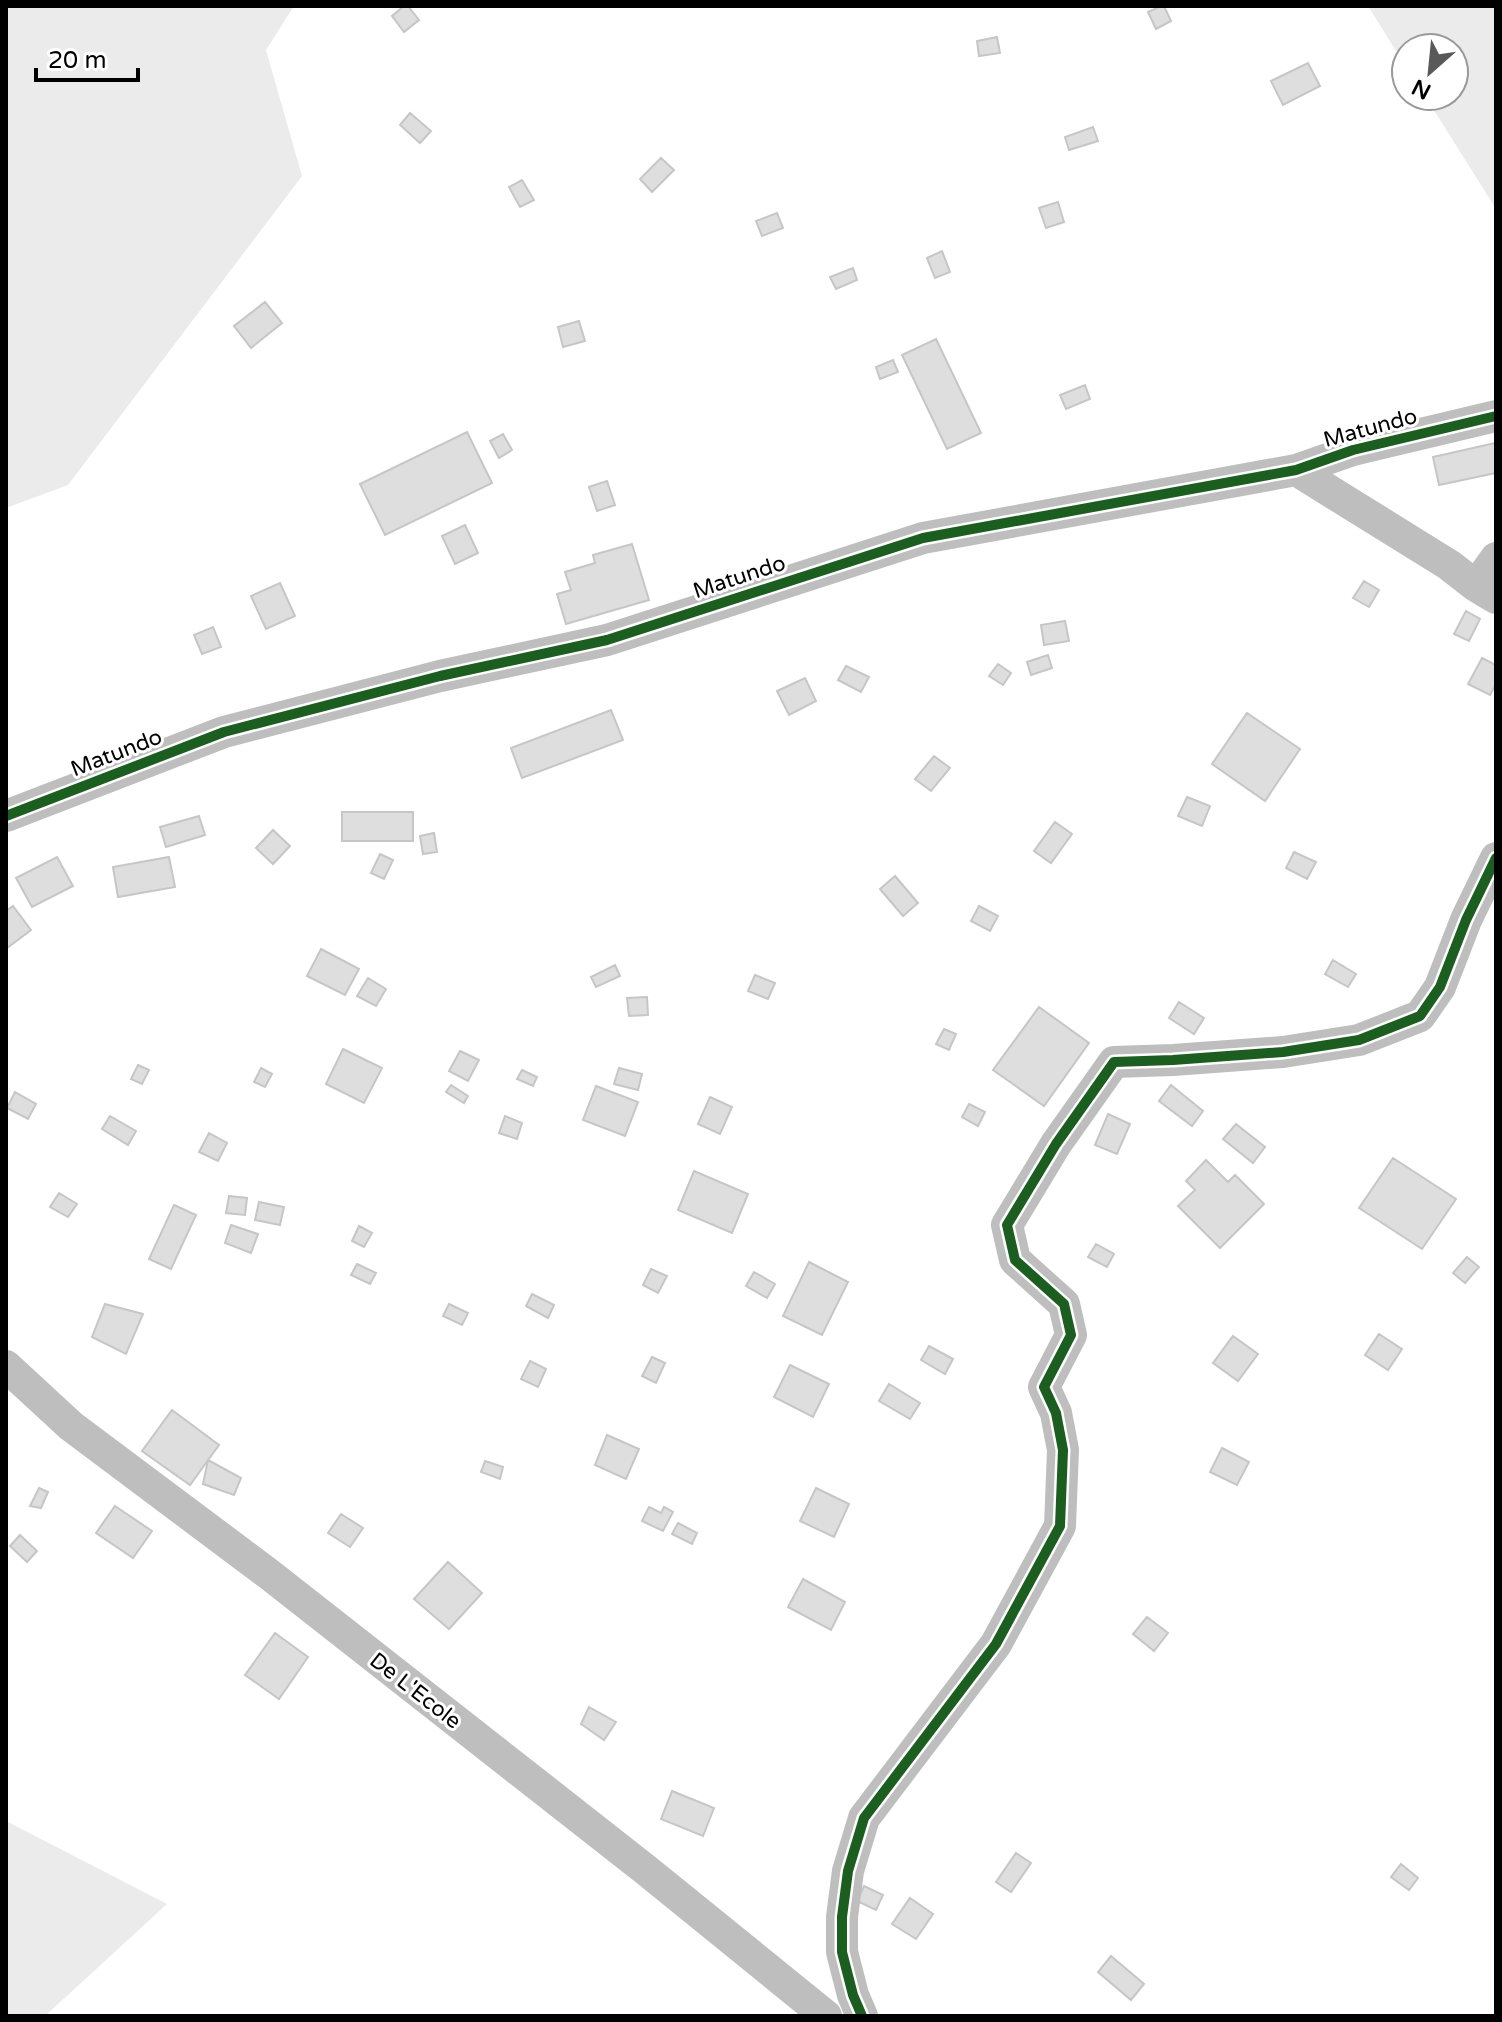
<svg xmlns="http://www.w3.org/2000/svg" width="1502" height="2022" viewBox="0 0 1502 2022" font-family="'Varela Round',sans-serif">
<style>
.green{fill:#ebebeb}
.building{fill:#dedede;stroke:#c6c6c6;stroke-width:2}
.lines{fill:none;stroke-linecap:round;stroke-linejoin:round}
.street{stroke:#bebebe;stroke-width:32}
.cycleway-casing{stroke:#fff;stroke-width:15}
.cycleway{stroke:#1b5e20;stroke-width:10}
.labels{text-anchor:middle;stroke-width:6;stroke-linejoin:round;paint-order:stroke}
.street-label{font-size:22px;fill:#000;stroke:#fff}
</style>
<rect width="100%" height="100%" fill="#fff"/>
<path class="green" d="M6,6H294L266,50L302,176L68,485L6,508Z
M1368,6H1496V209L1425,96H1454V48H1406V67Z
M6,1821L167,1904L45,2016H6Z"/>
<path class="building" d="M404,6H408L419,20L404,32L392,16Z
M1161,6H1164L1171,21L1156,29L1148,12Z
M997,37L1000,53L979,56L977,41Z
M1308,63L1320,86L1283,105L1271,81Z
M410,113L431,131L420,143L400,125Z
M1093,127L1098,141L1069,150L1065,137Z
M661,158L674,170L652,192L640,179Z
M522,180L534,200L520,207L509,187Z
M1058,202L1064,222L1046,228L1039,208Z
M777,213L783,228L762,236L756,221Z
M942,251L950,272L935,278L927,258Z
M853,268L857,280L836,289L830,277Z
M265,302L282,323L251,348L234,326Z
M579,321L585,341L563,347L558,327Z
M936,339L981,433L947,449L902,355Z
M893,360L898,372L880,379L876,367Z
M1085,385L1090,399L1066,409L1060,395Z
M467,432L492,483L385,535L360,484Z
M503,434L512,450L499,458L490,441Z
M1495,443L1496,473L1439,485L1433,457Z
M607,481L615,505L597,511L589,487Z
M465,525L478,553L455,564L442,536Z
M632,544L649,600L566,624L557,594L571,590L565,572L595,563L593,555Z
M1364,581L1379,590L1369,607L1353,598Z
M280,583L295,616L266,629L251,596Z
M1466,611L1480,619L1469,641L1454,634Z
M1065,621L1069,641L1044,645L1041,625Z
M213,627L221,647L202,654L194,635Z
M1048,655L1052,668L1031,675L1027,662Z
M1482,658L1496,665V684L1490,695L1468,684Z
M998,664L1011,673L1003,685L989,676Z
M846,666L869,677L861,692L838,680Z
M805,678L816,701L789,715L777,691Z
M611,710L623,740L522,778L511,748Z
M1247,713L1300,749L1265,801L1212,764Z
M934,756L950,768L931,791L915,779Z
M1187,797L1210,806L1202,826L1178,816Z
M342,812H413V841H342Z
M199,816L205,835L166,847L160,827Z
M1055,822L1072,834L1051,863L1034,851Z
M273,830L290,846L273,864L256,848Z
M434,833L437,852L423,854L420,836Z
M1294,852L1316,862L1307,879L1286,868Z
M380,854L393,860L384,879L371,873Z
M57,857L73,886L32,907L16,878Z
M169,857L175,887L118,897L113,867Z
M895,876L918,903L903,916L880,889Z
M13,906L31,930L7,948L6,911Z
M979,906L998,916L990,931L971,921Z
M321,949L359,969L345,995L307,976Z
M1333,960L1356,974L1348,987L1325,974Z
M615,965L620,976L596,987L591,977Z
M755,975L775,983L768,999L748,991Z
M368,978L386,989L376,1006L357,996Z
M647,997L648,1015L629,1016L627,998Z
M1179,1002L1204,1018L1194,1034L1169,1018Z
M1039,1007L1089,1043L1044,1106L993,1070Z
M944,1029L956,1034L949,1050L936,1044Z
M343,1049L382,1068L364,1103L326,1084Z
M460,1051L479,1060L468,1081L449,1071Z
M138,1065L149,1070L142,1084L131,1079Z
M261,1068L272,1074L265,1087L254,1082Z
M619,1068L642,1074L638,1090L614,1084Z
M522,1070L537,1077L533,1086L517,1079Z
M451,1085L468,1096L464,1103L446,1092Z
M1171,1085L1203,1111L1192,1126L1159,1101Z
M596,1086L638,1102L625,1136L583,1120Z
M15,1092L36,1104L28,1119L7,1108Z
M710,1097L732,1107L720,1134L698,1124Z
M969,1104L985,1112L978,1126L962,1117Z
M1108,1114L1130,1124L1117,1154L1095,1145Z
M110,1116L136,1131L128,1145L102,1129Z
M505,1116L522,1123L517,1139L499,1133Z
M1236,1124L1265,1147L1253,1163L1223,1139Z
M209,1133L227,1143L218,1161L199,1152Z
M1393,1158L1456,1199L1422,1249L1359,1208Z
M1206,1160L1228,1182L1235,1175L1264,1204L1220,1248L1178,1206L1195,1190L1186,1181Z
M694,1171L748,1194L732,1233L678,1210Z
M59,1193L77,1204L68,1217L50,1207Z
M229,1196L247,1198L245,1215L226,1213Z
M259,1202L284,1207L280,1225L255,1220Z
M174,1205L196,1215L171,1269L149,1259Z
M231,1225L258,1234L251,1253L225,1243Z
M359,1226L372,1233L364,1247L352,1241Z
M1096,1244L1114,1254L1107,1267L1088,1257Z
M1467,1257L1479,1267L1465,1283L1453,1273Z
M809,1262L848,1282L822,1335L783,1316Z
M357,1264L376,1273L370,1284L351,1275Z
M651,1269L667,1276L658,1293L643,1285Z
M754,1272L775,1284L767,1298L746,1286Z
M532,1294L554,1305L548,1318L526,1306Z
M105,1304L143,1314L126,1354L92,1337Z
M449,1304L468,1313L462,1325L443,1316Z
M1379,1334L1402,1349L1388,1370L1365,1355Z
M1233,1336L1258,1354L1238,1381L1213,1363Z
M929,1346L953,1359L945,1374L921,1360Z
M652,1357L665,1363L656,1383L642,1376Z
M530,1361L546,1369L538,1387L521,1379Z
M790,1365L829,1384L813,1417L774,1397Z
M889,1384L920,1403L910,1419L879,1401Z
M172,1410L219,1445L190,1485L142,1451Z
M607,1435L639,1449L626,1479L595,1465Z
M1222,1448L1249,1462L1237,1485L1210,1472Z
M208,1460L241,1478L234,1495L203,1484Z
M485,1461L503,1467L500,1479L481,1472Z
M39,1488L48,1492L41,1508L30,1506Z
M816,1488L849,1504L834,1537L800,1521Z
M115,1506L152,1531L133,1558L96,1533Z
M649,1507L661,1513L664,1507L673,1512L663,1531L642,1521Z
M341,1514L363,1528L350,1547L328,1533Z
M678,1523L697,1533L692,1544L672,1534Z
M20,1535L37,1551L27,1562L10,1546Z
M448,1562L482,1593L449,1629L414,1599Z
M803,1579L845,1602L831,1630L788,1607Z
M1147,1617L1168,1633L1154,1651L1133,1634Z
M275,1633L308,1657L279,1699L245,1675Z
M589,1707L616,1722L604,1740L581,1724Z
M672,1791L714,1808L703,1836L661,1819Z
M1016,1853L1031,1863L1011,1892L996,1882Z
M1401,1864L1418,1878L1409,1890L1391,1877Z
M864,1886L883,1895L876,1910L857,1901Z
M910,1898L933,1914L916,1939L892,1924Z
M1111,1956L1144,1984L1131,2000L1098,1972Z"/>
<g class="lines">
<path class="street" d="M1296,470L1449,565L1476,586L1496,598
M1476,586L1496,558
M6,816L224,732L440,676L607,640L923,538L1296,470L1353,450L1496,416
M6,1366L71,1426L270,1575L646,1870L826,2016
M862,2016L853,1995L842,1952V1917L848,1871L864,1818L996,1644L1060,1526L1063,1450L1056,1413L1044,1387L1071,1335L1064,1304L1015,1260L1007,1225L1056,1144L1114,1062L1173,1060L1283,1052L1359,1040L1420,1016L1440,987L1466,920L1496,858"/>
<defs>
<path id="cycleway" d="M6,816L224,732L440,676L607,640L923,538L1296,470L1353,450L1496,416
M862,2016L853,1995L842,1952V1917L848,1871L864,1818L996,1644L1060,1526L1063,1450L1056,1413L1044,1387L1071,1335L1064,1304L1015,1260L1007,1225L1056,1144L1114,1062L1173,1060L1283,1052L1359,1040L1420,1016L1440,987L1466,920L1496,858"/>
</defs>
<use href="#cycleway" class="cycleway-casing"/>
<use href="#cycleway" class="cycleway"/>
</g>
<g class="labels">
<g class="street-label">
<text transform="translate(1370 427) rotate(-15)" y="8">Matundo</text>
<text transform="translate(739 576) rotate(-18)" y="8">Matundo</text>
<text transform="translate(116 752) rotate(-21)" y="8">Matundo</text>
<text transform="translate(416 1690) rotate(38)" y="8">De L'Ecole</text>
</g>
</g>
<rect width="1502" height="2022" fill="none" stroke="#000000" stroke-width="16"/>
<g transform="translate(1430 72) rotate(207)"><circle r="38" fill="#ffffff" stroke="#999999" stroke-width="2"/>
<path d="M0-6L14 30L0 20L-14 30Z" fill="#595959"/>
<text y="-12" font-size="22" font-weight="bold" text-anchor="middle" fill="#000000">N</text>
</g>
<path d="M36 68v12h102v-12" fill="none" stroke="#000000" stroke-width="4"/>
<text x="48" y="68" font-size="24" fill="#000000" stroke="#ffffff" stroke-width="6" paint-order="stroke">20 m</text>
</svg>
